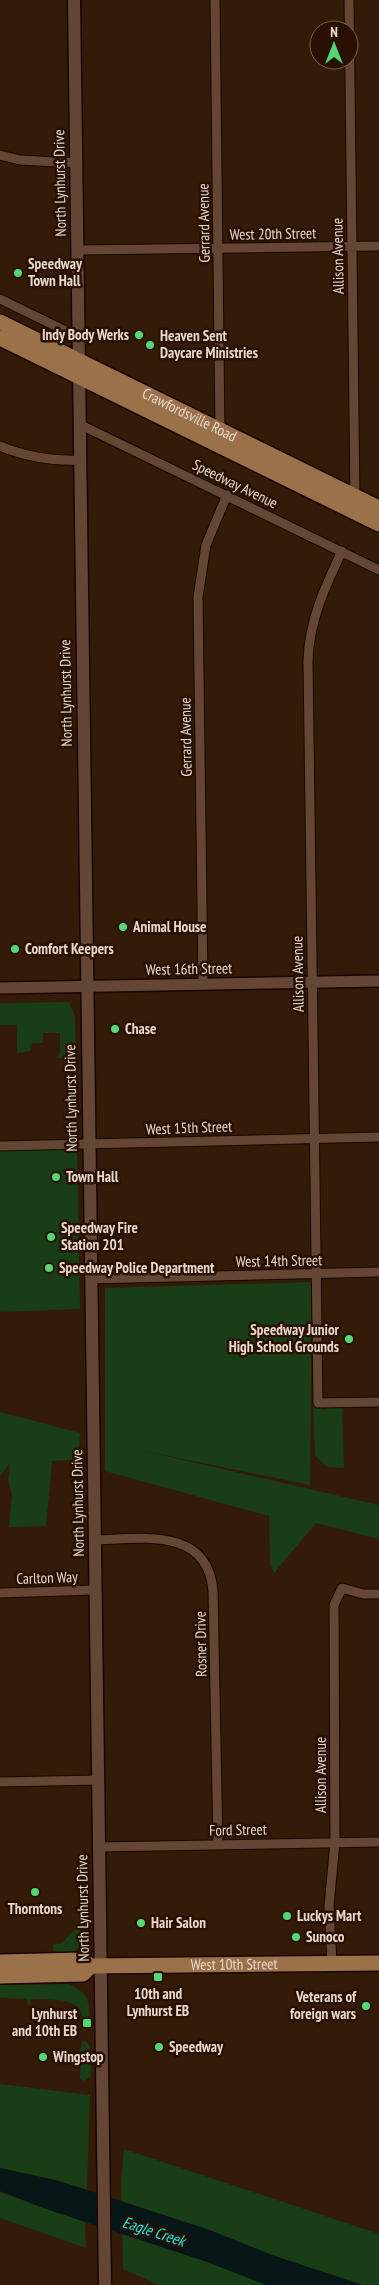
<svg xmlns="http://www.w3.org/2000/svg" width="379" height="2285" viewBox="0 0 379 2285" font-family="'PT Sans Narrow',sans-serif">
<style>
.green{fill:#193e15}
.water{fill:#071717}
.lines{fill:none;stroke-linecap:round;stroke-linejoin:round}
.minor-casing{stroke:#1a0500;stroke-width:11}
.tertiary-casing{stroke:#1a0500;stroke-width:14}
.secondary-casing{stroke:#1a0500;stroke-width:15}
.primary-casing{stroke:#1a0500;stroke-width:18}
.minor{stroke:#634734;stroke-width:9}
.tertiary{stroke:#634734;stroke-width:11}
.secondary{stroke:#634734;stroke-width:12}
.primary{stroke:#9b714a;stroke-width:15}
.poi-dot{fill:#53d673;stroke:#291102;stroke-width:2}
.labels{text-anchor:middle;stroke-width:5;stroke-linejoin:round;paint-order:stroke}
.street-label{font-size:15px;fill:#e8d7cc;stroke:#291102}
.poi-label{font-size:15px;font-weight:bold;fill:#e8d7cc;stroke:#291102;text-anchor:start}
.water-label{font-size:16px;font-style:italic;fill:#16e2e5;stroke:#291102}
</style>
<rect width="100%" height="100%" fill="#331b08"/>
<path class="green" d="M69,1002L75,1016L76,1056L74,1058H56L60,1054V1033H43V1043H32L31,1051L17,1053V1025H0V1003Z
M77,1145L80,1309L0,1312V1146Z
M312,1282L310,1485L140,1450L379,1505V1539L316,1523L274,1573L270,1564L269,1516L105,1471V1288Z
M313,1406H323L322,1411L327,1408H342L344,1468L328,1467L315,1456Z
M0,1412L80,1433L78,1459L52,1461L46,1526L9,1527L12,1495L8,1481L10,1463L0,1476Z
M81,1892L87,1895C87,1914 91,1945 72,1952C65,1954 60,1954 53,1950V1945L62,1943L78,1926V1894Z
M68,1984C89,1993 89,2000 90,2021L85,2022L86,2030H83C83,2024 83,2016 80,2010C73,1997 44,2000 31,1999L30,2005H28L27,1999L0,1998V1985Z
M85,2040L90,2046L91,2076L84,2081L80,2079L81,2046L82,2042Z
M0,2084L90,2095L87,2190L55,2180L0,2168Z
M124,2149L379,2234V2285H159L123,2269L121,2181Z
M0,2192L85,2222L86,2248L0,2218Z"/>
<path class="water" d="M0,2168L55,2180L87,2190L207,2229L272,2255L363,2285H266L207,2262L43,2208L0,2191Z"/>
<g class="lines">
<defs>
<path id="minor" d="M215,0L220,433
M349,0L355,500
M0,155L20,160L75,163
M77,250L379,246
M0,299L78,337
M79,424L379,570
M0,446C26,457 52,461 80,460
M342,551C325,587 309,621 308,661L318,1403L379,1402
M203,983L198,597L206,545L227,495
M0,1146L379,1137
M90,1279L379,1272
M95,1540C140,1539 208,1526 213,1591L218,1844
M0,1593L95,1590
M0,1782L98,1780
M98,1847L379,1842
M332,1964L329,1906L335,1842L334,1605L342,1588L363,1594H379"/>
<path id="tertiary" d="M0,988L379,981"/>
<path id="secondary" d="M74,0L105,2285"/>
<g id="primary">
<path id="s1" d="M0,322L379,508"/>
<path d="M0,338L379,524"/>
<path id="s2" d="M0,1962L82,1960L91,1966L379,1963"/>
<path d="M0,1976L83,1974L91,1966"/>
</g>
</defs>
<use href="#minor" class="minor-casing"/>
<use href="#tertiary" class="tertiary-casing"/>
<use href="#secondary" class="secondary-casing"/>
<use href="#primary" class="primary-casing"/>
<use href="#minor" class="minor"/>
<use href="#tertiary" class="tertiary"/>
<use href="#secondary" class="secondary"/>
<use href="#primary" class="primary"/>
</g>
<g class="poi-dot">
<circle cx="18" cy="273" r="5"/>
<circle cx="139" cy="335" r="5"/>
<circle cx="150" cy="345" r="5"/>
<circle cx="123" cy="927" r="5"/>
<circle cx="15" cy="949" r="5"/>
<circle cx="115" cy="1029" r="5"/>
<circle cx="56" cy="1177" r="5"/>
<circle cx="51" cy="1237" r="5"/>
<circle cx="49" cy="1268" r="5"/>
<circle cx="349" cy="1339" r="5"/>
<circle cx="35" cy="1892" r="5"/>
<circle cx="287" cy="1916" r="5"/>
<circle cx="141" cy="1923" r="5"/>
<circle cx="296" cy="1937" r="5"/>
<rect x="153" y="1972" width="10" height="10" rx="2.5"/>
<circle cx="366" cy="2006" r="5"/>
<rect x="82" y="2018" width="10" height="10" rx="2.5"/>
<circle cx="159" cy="2047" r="5"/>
<circle cx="43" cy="2057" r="5"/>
</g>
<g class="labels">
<g class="street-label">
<text transform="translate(60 183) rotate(-91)" y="5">North Lynhurst Drive</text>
<text transform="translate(204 223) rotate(-91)" y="5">Gerrard Avenue</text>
<text transform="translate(273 234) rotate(-1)" y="5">West 20th Street</text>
<text transform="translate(338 256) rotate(-91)" y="5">Allison Avenue</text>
<text dy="5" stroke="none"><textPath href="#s1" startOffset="211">Crawfordsville Road</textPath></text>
<text transform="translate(235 484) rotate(26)" y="5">Speedway Avenue</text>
<text transform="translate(66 693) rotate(-91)" y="5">North Lynhurst Drive</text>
<text transform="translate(186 737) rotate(-91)" y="5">Gerrard Avenue</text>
<text transform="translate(189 969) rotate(-1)" y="5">West 16th Street</text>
<text transform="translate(298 974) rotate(-91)" y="5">Allison Avenue</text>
<text transform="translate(71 1098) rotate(-91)" y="5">North Lynhurst Drive</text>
<text transform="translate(189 1128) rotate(-2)" y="5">West 15th Street</text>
<text transform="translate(279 1261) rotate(-1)" y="5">West 14th Street</text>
<text transform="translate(78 1503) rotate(-91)" y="5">North Lynhurst Drive</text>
<text transform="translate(47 1578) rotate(-2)" y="5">Carlton Way</text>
<text transform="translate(201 1644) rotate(-91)" y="5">Rosner Drive</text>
<text transform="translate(321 1775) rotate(-90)" y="5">Allison Avenue</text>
<text transform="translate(238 1830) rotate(-1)" y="5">Ford Street</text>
<text transform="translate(83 1908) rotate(-91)" y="5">North Lynhurst Drive</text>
<text dy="5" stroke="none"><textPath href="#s2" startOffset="236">West 10th Street</textPath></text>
</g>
<g class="poi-label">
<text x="28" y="269">Speedway<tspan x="28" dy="17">Town Hall</tspan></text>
<text x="129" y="340" text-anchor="end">Indy Body Werks</text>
<text x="160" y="341">Heaven Sent<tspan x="160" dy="17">Daycare Ministries</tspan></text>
<text x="133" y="932">Animal House</text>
<text x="25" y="954">Comfort Keepers</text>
<text x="125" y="1034">Chase</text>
<text x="66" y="1182">Town Hall</text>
<text x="61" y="1233">Speedway Fire<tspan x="61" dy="17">Station 201</tspan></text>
<text x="59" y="1273">Speedway Police Department</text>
<text x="339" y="1335" text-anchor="end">Speedway Junior<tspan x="339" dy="17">High School Grounds</tspan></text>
<text x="35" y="1914" text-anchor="middle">Thorntons</text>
<text x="297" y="1921">Luckys Mart</text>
<text x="151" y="1928">Hair Salon</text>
<text x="306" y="1942">Sunoco</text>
<text x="158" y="1999" text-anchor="middle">10th and<tspan x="158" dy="17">Lynhurst EB</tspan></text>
<text x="356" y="2002" text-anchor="end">Veterans of<tspan x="356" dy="17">foreign wars</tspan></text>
<text x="77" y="2019" text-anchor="end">Lynhurst<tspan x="77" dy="17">and 10th EB</tspan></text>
<text x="169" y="2052">Speedway</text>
<text x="53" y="2062">Wingstop</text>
</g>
<g class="water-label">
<text transform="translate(154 2231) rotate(18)" y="6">Eagle Creek</text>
</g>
</g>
<g transform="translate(334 45)"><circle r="24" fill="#291102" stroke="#756053"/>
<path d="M0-4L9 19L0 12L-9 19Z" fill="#53d673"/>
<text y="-8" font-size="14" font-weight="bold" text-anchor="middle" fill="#e8d7cc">N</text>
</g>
</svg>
